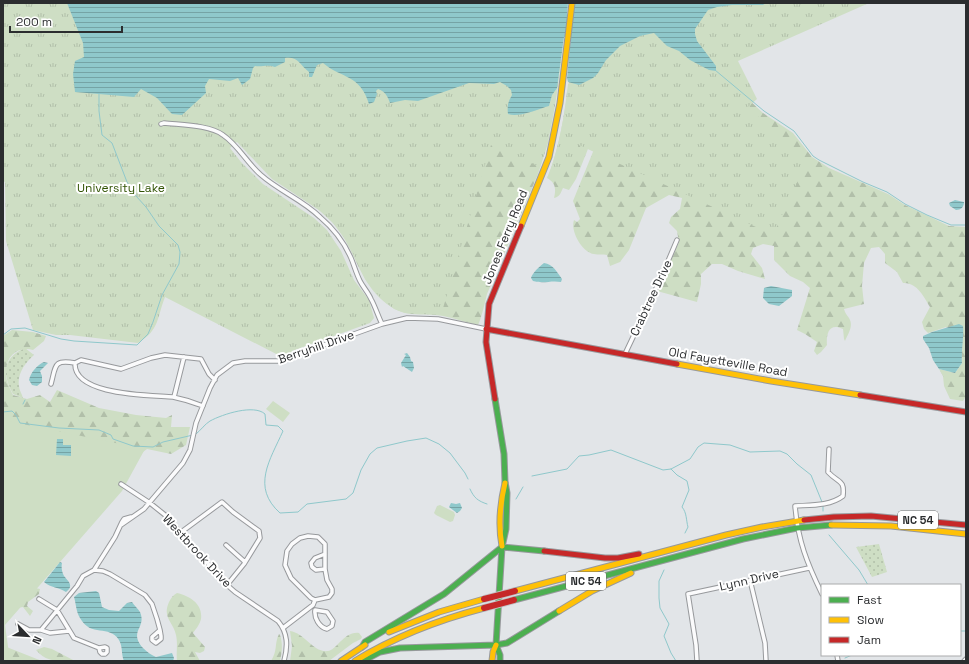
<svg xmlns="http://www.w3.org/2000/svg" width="969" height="664" viewBox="0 0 969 664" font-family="'Space Grotesk',sans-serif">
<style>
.grass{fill:url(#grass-dots)}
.forest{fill:url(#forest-firs)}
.park{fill:url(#park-tufts)}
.garden{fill:#cedec4}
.water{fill:url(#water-rules)}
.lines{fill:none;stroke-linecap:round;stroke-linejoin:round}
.stream{stroke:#8fc8cb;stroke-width:1}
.street-casing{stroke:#97999c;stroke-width:5.5}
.fast-casing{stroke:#97999c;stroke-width:7}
.slow-casing{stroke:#97999c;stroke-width:7}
.jam-casing{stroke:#97999c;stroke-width:7}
.street{stroke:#fbfbfc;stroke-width:3.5}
.fast{stroke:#4caf50;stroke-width:5}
.slow{stroke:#ffc107;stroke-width:5}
.jam{stroke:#c62828;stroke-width:5}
.jam-bridge-casing{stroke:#c2c3c5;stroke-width:8;stroke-linecap:butt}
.jam-bridge{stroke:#c62828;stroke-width:6}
.labels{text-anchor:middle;stroke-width:4;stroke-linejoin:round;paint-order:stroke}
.shield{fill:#fff;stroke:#6b6c6d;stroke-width:1}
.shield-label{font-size:11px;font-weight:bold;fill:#2b2d2f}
.park-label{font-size:12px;fill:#325405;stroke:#fff}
.street-label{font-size:12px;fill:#2b2d2f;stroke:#fff}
</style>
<defs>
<pattern id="grass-dots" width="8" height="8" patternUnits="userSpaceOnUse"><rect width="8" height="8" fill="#cedec4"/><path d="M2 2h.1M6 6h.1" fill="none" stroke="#b1bfa9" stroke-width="1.8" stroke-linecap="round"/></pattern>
<pattern id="forest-firs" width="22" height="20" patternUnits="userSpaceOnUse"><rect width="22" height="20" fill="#cedec4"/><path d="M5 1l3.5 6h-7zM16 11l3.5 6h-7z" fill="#b1bfa9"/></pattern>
<pattern id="park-tufts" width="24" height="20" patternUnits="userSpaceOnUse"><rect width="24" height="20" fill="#cedec4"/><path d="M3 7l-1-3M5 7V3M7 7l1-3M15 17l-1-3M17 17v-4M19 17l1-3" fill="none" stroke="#b1bfa9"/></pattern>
<pattern id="water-rules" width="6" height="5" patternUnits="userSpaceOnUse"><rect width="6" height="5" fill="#8fc8cb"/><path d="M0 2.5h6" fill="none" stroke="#75a3a5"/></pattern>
</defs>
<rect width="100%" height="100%" fill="#e2e5e8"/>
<path class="grass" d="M25,348L34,355C25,363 17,374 19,386C19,390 22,394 23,398L13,394C2,374 2,358 25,348Z
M879,544L887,572L872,577L856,547Z"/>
<path class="forest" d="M640,36L748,99L763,113L793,133L812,157L829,168L888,194L905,205L949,226L966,227V396L963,401L950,399L944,386L943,376L939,369L955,373L962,363L961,353L963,330L946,327L928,333L924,329L922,322L930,307C924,297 917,282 903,283L897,272L885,263V254L879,247L871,248L864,263L862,286L864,304L844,309C845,313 847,315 849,318C854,326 848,334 845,341L844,339L843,329C829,322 826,334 827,345L821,352L817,355L814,351L817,342L805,334L797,330L810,288L803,282L790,276L774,260V246L763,244L753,248L751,254L762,268L765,279L738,271L722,264H712L701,274V284L697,302L657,291L679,242L677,231L669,223L671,217L680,209L682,198L669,195L646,208L629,250L620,262L610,266L607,255C603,254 598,255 594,254C582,252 570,231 574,220L577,222L580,219L573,201Z
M631,41L576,179L569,190L563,188C561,192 560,197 554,198C556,189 556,183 547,178C560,148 564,116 568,84Z
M557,88L548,143L538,174L487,294C485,302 481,320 478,325C466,323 455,318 443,316C427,312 410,318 395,309C359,289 358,252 334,224C323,211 307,202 293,192C277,179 262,166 247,153L552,95Z
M12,330L33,332L46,336L44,341L33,350C19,346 7,355 6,370C5,379 9,387 13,395L27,399L40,395L50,402L57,390L99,408L136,415L166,418L172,415L171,427H190L186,445L171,454L147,449L139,455L3,439V336Z
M26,586L40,589L39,594L28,602L27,606L33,611L30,616L23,607L17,608Z
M177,593C190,596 203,604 201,619C200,624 196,629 193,633L205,647L204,651L200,653L195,652L200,661H177C176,652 178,644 176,635C173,621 162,618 169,602C171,598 173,595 177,593Z
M290,631C305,633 313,653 328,651C336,651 344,631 359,633L362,637L361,639L353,643L329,661H290L292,646Z
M279,634L280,635C283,644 282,652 280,661H271C278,650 274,644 279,634Z
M3,643L4,646L42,661H3Z
M44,647L52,649L75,661C59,661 47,663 36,650Z"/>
<path class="park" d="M3,3H567C561,58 558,115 540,167L491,145L441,315L405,313L394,309L384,301L374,291L365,279L348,243L333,223L319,210L272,179L237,142L230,148L241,162L263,184L314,218L327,230L341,251L354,280L369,300L374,318L370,323L292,351L293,355L284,358L165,297C157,317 160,330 138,343L70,335H56L33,330L6,241L5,182L3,181Z
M578,3H869L738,61L757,99L748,107L812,167L805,165L773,235L579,145L562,180L550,172C568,118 571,60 578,3Z"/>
<path class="garden" d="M273,401L290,413L283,422L266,409Z
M3,420L145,449L122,491L5,625L10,661H3Z
M440,505L454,512L455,515L453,521L450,522L436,515L434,513L437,506Z"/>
<path class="water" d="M67,3H568L567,15L573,14L574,3H766L763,5H732L717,7L708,10L695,29V34L697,41L716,66V71L709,70L690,60L679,51L667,46L654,33L640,36L620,46L606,60L598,73L593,78L579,85L568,82L567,78L571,37H564L557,88L552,95L549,106C538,109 519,118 508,114C507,106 508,102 512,95L511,90L507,86L500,82L494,84L469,83L418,101L405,100L390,103C388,97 385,91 378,89L376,91L377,94L374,102L369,104C360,74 342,79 323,63L317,65L312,77H309V72C300,65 298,56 285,58V62L275,67C268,64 263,67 255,66L253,68L250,79L242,85L238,78L230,81L209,79L205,86L206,93L182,115L172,114L157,98L141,89L134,97L75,92L73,74L75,61L84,57L83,43Z
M955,200L964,202C964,207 961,210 956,210L950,206L949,203Z
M544,263C553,264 557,272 562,279L561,282C551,280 544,284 533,281L531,278C533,272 539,267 544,263Z
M771,286L792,290V296L779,306L769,304L763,298L764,288Z
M959,324L963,326C964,338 961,351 962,363L955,373L939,369L933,360L929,348L923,339V336L932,332Z
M407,353L410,357L411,361L413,362L414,368L412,372L403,366L402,367L401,363L406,355L404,354Z
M44,362L48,363L40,371L42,376V382L37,386L32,385L29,380C31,372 37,365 44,362Z
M57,439H63V445H71V456L56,455Z
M451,503L456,504L460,503L462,508L460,511L457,513L449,507Z
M60,562L62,563C61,567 62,572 64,576C69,582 74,586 66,592C59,587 51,588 44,582Z
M96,591L99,593L102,607L109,610L119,611L127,603L132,602C134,605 138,609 140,612C147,628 128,631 143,648C147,652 151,655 156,657L172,653L174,658L173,661H124C121,654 123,647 119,640C109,624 91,638 80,618C76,612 76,603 74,597L79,593Z"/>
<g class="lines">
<path class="stream" d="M715,70L764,111L794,131L813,156L819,160L863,182L887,192L905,204L927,215L951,225H966
M3,335L11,329L25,328L61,339L74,341L137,345L148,334L153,322L162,295L179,264L180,252L178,245L159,226L146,207L136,196L127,182L112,143L102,135L99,111V94
M23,404L25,400
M3,412L12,411L16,415L20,423L59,428L99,430L111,435L113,439L133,446L153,447L163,442L193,435
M196,434C201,430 205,424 210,421C223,414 254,404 265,414L266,425L278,426L283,431C270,460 251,487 280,513L298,512L307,504L346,499L353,493L361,470L370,454L377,448L407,441L426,438L439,444L450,453L465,473L468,479
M671,469L677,475L687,481L689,490L682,507C687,513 686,520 688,527L685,533
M532,476L567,469L579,456L589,455L611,450L663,470L671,469L690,459L698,447L704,443L730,445L750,452L780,451L787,454L797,464L811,475L822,502
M470,489C474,498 478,501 487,504
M516,499L523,487
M823,506V511
M829,535L859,570L868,585
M664,570L659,581V598L660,608L669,624L664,636L671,653L676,661
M960,631H966
M845,658L852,655"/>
<defs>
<path id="street" d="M161,124L164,123C181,125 210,125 223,135C238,145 247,163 261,175C279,191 303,200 320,217C333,228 344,242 351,258C354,265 356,273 360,281C363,287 368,292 371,299C375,306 378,316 382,324
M625,354L660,280L677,240
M51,384C56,366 53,359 75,363
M174,397L184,357
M203,406C193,402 183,399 173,397C151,395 73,396 75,363L81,360L121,369L151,358L165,355L201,359L209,374L215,380
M121,484L150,503L165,515L227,585L235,592L278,621C288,633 288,646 284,661
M121,525L144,509L183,463L190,450L196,423L210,388L217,375L233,363L245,361H279L382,324L407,318L438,319L486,329
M180,533L222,502L233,512L259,531L260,538L244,564L227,585
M308,536L318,537L325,544V569L327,580L332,589V593L329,597L315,600L311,598L291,578L285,565L287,551L292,544L300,538Z
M226,545L245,562
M325,554L315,558L311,563L312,567L316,570L325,569
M94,570L115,537L122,522L124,519L131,517
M750,580L765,643L766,661
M822,594C807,563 798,541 795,506C811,505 830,506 843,496C845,479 838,483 828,472L829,449
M39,599L57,610L74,638L99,648L100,652L102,654H105L107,652V648L105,647L99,648
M315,610L327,612L333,621L332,626L327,629C319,627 314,618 315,610Z
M18,624L29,630H41L77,586L83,576L94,570L103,571L110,574L145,595L152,604L157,619L160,630L152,637V640L156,643L161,639V636L160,630
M283,628L313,605L315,600
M41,630L50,633L69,631
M837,655L838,661
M697,661L696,645L688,594L809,568
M964,661L966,659"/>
<path id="fast" d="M495,399L504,454L505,482L507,493L506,529L502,547L496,645L500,655V661
M514,600L743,539L797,528L831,525
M362,647L365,642L444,594L502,547L544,551
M363,661L380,652L400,648L496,645L507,643L559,611"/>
<path id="slow" d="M521,226L549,157L560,103L572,3
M677,364L771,381L860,395
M831,525L891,526L966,534
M502,546C498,525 500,504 505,483
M515,591L726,535L762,527L804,520
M559,611L592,591L631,573
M389,632L439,612L484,599
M341,661L365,645
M355,661C396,636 438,620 484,608
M492,661L493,652L496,645"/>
<path id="jam" d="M486,329L677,364
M860,395L966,412
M495,399L486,342L489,304L521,226
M804,520L834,517L871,516L966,525
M544,551L605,558H618L639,554"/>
</defs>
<use href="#street" class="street-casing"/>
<use href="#fast" class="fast-casing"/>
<use href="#slow" class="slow-casing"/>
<use href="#jam" class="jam-casing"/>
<use href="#street" class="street"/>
<use href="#fast" class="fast"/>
<use href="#slow" class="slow"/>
<use href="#jam" class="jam"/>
<defs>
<path id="jam-bridge" d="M484,599L515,591
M484,608L514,600"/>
</defs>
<use href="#jam-bridge" class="jam-bridge-casing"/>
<use href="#jam-bridge" class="jam-bridge"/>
</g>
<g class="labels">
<g class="shield">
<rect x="898" y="511" width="40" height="18" rx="3"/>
<rect x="566" y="572" width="40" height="18" rx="3"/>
</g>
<g class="shield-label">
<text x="918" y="524">NC 54</text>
<text x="586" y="585">NC 54</text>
</g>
<g class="park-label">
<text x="121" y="192">University Lake</text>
</g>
<g class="street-label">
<text transform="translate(505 237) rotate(-68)" y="4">Jones Ferry Road</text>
<text transform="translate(651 298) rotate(-65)" y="4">Crabtree Drive</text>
<text transform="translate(316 347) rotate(-19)" y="4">Berryhill Drive</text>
<text transform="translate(728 362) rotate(10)" y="4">Old Fayetteville Road</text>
<text transform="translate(197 551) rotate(47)" y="4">Westbrook Drive</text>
<text transform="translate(749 580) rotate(-13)" y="4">Lynn Drive</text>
</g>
</g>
<rect width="969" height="664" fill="none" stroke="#2b2d2f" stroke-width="8"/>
<rect x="821" y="584" width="140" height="72" fill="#ffffff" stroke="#aaabac"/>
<rect x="829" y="597" width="20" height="6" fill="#4caf50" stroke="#aaabac"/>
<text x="857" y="604" font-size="12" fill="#2b2d2f">Fast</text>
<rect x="829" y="617" width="20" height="6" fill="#ffc107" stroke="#aaabac"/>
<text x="857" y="624" font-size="12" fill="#2b2d2f">Slow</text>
<rect x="829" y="637" width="20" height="6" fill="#c62828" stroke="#aaabac"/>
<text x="857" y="644" font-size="12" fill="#2b2d2f">Jam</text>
<g transform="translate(28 636) rotate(115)" stroke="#ffffff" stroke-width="3" paint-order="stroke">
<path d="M0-3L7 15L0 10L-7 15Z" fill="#2b2d2f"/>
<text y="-6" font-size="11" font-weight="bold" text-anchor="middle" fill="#2b2d2f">N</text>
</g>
<path d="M10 26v6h112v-6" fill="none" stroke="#2b2d2f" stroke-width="2"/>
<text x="16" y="26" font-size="12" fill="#2b2d2f" stroke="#ffffff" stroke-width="3" paint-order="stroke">200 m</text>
</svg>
